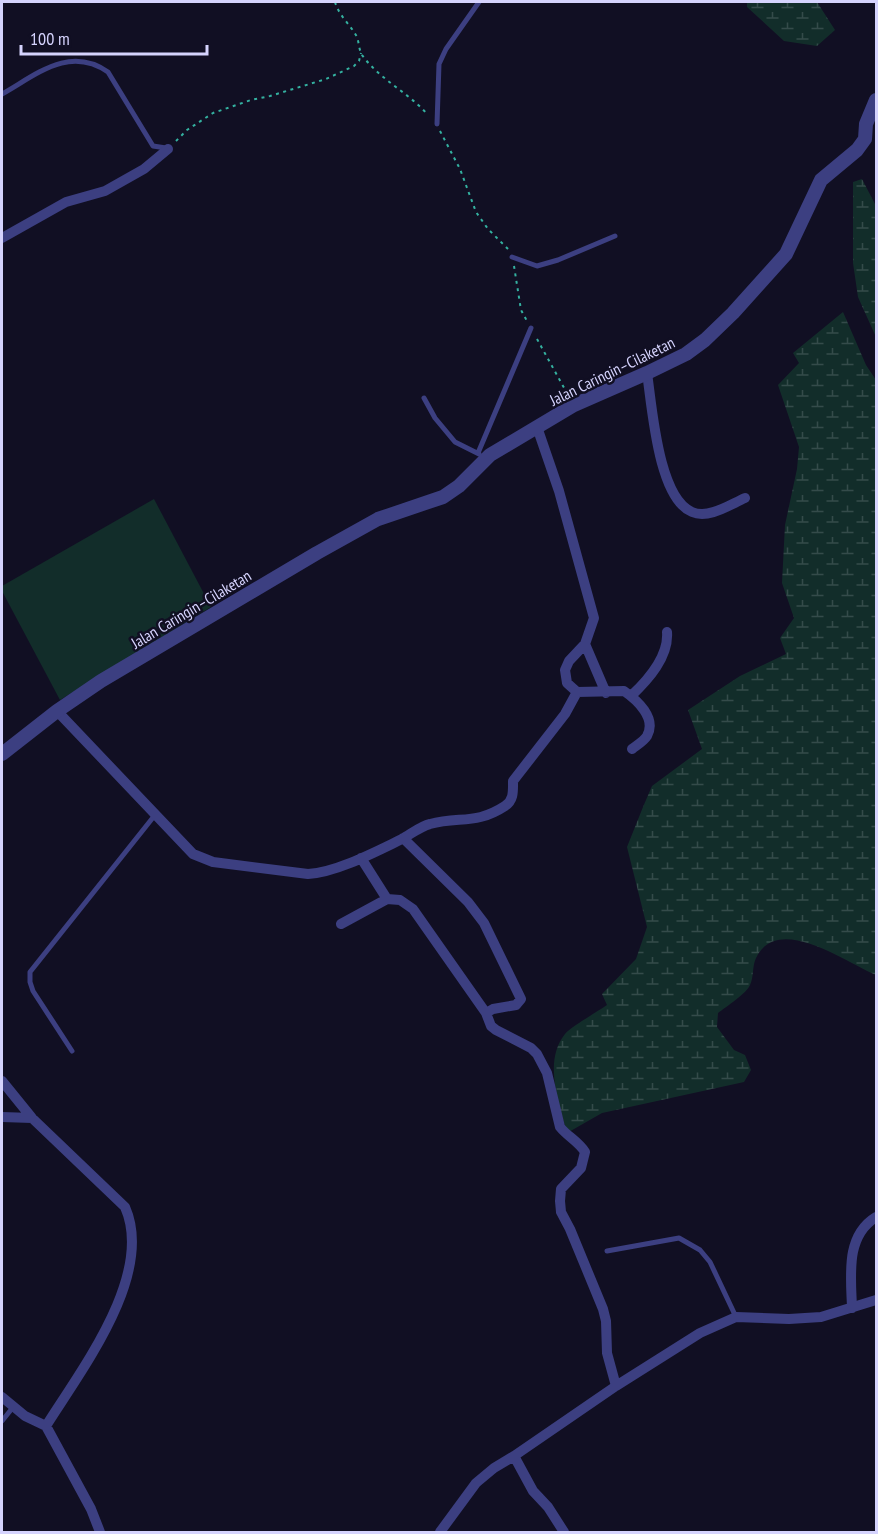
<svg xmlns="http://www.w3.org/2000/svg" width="878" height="1534" viewBox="0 0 878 1534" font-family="'PT Sans Narrow',sans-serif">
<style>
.green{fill:#122d2a}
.wetland{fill:url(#wetland-marsh)}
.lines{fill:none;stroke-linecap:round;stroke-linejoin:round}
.path{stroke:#34b1a0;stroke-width:2;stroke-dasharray:3 4.5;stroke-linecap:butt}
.service{stroke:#3c3f81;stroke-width:5}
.minor{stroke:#3c3f81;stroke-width:10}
.tertiary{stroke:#3c3f81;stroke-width:14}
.labels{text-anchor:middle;stroke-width:5;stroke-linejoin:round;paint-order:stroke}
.street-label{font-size:16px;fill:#d5d3fd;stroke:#110f23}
</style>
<defs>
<pattern id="wetland-marsh" width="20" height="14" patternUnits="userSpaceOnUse" patternTransform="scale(1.5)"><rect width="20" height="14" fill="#122d2a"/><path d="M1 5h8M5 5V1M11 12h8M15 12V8" fill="none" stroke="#344b4a"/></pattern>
</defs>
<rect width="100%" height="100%" fill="#110f23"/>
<path class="green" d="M154,499L211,607L60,700L2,591V586Z"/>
<path class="wetland" d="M747,2H817L835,30L817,46L784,41L747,7Z
M862,179L876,206V337L858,297L853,263V182Z
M843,312L866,365L876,380V975C848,964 778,912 756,958C752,966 754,977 750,985C747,993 726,1007 718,1013L717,1027L734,1050L745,1055L751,1070L744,1082L602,1113L567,1133C559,1104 543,1061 565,1034C572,1026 597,1012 607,1005L602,994L636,959L647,927L627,847L643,807L652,786L702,749L688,710L740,676L786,654L780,638L794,618L782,583L785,525L797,469L799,447L778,385L799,363L793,353Z"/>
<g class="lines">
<path class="path" d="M335,2C339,16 350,24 357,37C359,43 359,50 362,55C380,80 408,92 428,115
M440,131L460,169L476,212L488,229L508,249
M176,141L187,130L213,113L251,100L270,96L326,79L354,66L359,61L361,53
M514,266L521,310L527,321
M537,339L568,395"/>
<path class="service" d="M2,94C36,75 69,45 108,72L153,146L166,148
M437,124L439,64L446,49L479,2
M512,257L537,266L558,260L615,236
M424,398L435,418L455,442L479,454
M478,453L531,328
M72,1051L33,991L30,982V972L155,815
M607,1251L679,1238L700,1250L710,1262L736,1317
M2,1421L14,1406"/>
<path class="minor" d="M2,238L66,202L105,191L144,169L168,149
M647,373C652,406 658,498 692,512C709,519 729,505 745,498
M537,427L559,491L594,618L585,644L569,661L565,670L567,683L577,692L624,691C637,700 657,718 647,736C644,741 637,745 632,749
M585,644L606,693
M631,696C648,680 669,657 667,632
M57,711L193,854L213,862L308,874C337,872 375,852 402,839C411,834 421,826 430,824C460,816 476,825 505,806C514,800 513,791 513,781L565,714L577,692
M403,838L468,902L484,923L521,999L516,1005L493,1009L486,1013L491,1026L496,1030L531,1048L537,1054L547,1073L560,1127C568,1137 578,1141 585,1152L581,1168L561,1189L560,1201L561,1212L570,1229L603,1309L606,1321L607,1353L616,1386
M361,858L387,899
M341,924L387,899L400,900L413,909L486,1013
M2,1081L32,1118L125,1207C155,1275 81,1370 46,1426L25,1416L2,1397
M2,1117L32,1118
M852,1308C851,1276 845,1236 876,1217
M46,1426L91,1509L100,1532
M514,1456L533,1491L548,1507L564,1532
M440,1532L476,1483L494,1468L514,1456L616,1386L700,1333L736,1317L789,1319L821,1317L876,1300"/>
<path class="tertiary" d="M2,754L57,711L101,681L317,553L378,519L443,497L459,486L490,455L574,405L647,373L686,354L705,340L733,313L786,254L821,180L857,150L865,139L866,124L876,100"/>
</g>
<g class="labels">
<g class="street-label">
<text transform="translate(612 371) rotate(-26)" y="6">Jalan Caringin–Cilaketan</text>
<text transform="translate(191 609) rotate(-31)" y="6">Jalan Caringin–Cilaketan</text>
</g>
</g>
<rect width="878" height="1534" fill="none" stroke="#d5d3fd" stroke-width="6"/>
<path d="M21 45v9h186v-9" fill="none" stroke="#d5d3fd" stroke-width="3"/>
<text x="30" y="45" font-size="18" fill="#d5d3fd" stroke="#110f23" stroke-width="4.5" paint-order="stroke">100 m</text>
</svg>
